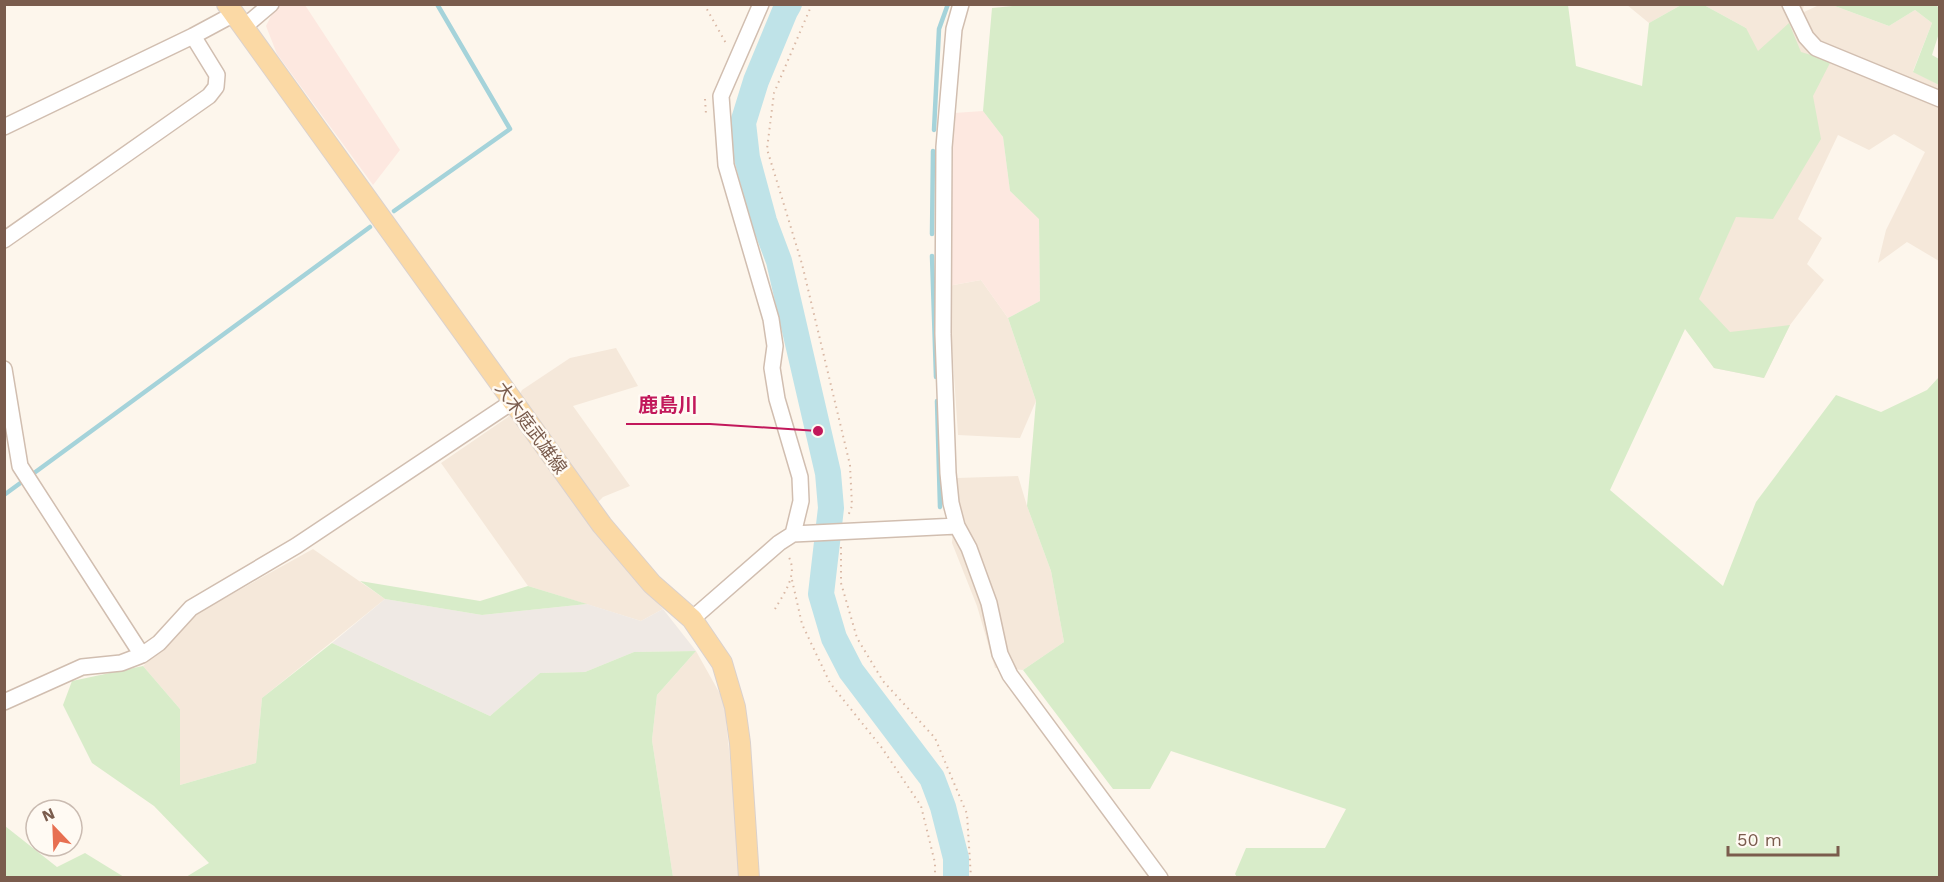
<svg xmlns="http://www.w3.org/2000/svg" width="1944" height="882" viewBox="0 0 1944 882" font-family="'Work Sans','Noto Sans JP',sans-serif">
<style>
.residential{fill:#f5e8da}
.commercial{fill:#fde8e0}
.industrial{fill:#efe9e4}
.green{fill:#d8ecc9}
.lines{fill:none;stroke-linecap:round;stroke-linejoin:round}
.stream{stroke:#a5d3da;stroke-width:4.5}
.river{stroke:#bfe3e8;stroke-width:26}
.minor-casing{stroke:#d1beb0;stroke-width:18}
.major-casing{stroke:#dad1cd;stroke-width:22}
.path{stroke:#d9b8a5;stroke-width:2;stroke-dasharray:1.5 4.5;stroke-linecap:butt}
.minor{stroke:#fff;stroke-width:15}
.major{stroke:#fbd9a5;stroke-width:20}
.labels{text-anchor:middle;stroke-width:5;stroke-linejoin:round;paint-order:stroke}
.street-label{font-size:18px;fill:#7a5c4d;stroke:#fffaf3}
.leader{fill:none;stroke:#c2185b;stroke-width:2}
.callout-dot{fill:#c2185b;stroke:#fffaf3;stroke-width:2}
.callout-label{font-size:20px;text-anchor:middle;font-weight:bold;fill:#c2185b;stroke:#fffaf3;stroke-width:5;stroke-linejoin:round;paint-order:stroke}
</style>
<rect width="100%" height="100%" fill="#fdf6ec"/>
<path class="residential" d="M1627,5H1681L1649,23Z
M1704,5H1804L1802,13L1819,5H1832L1889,26L1915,10L1932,23L1913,71L1939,85L1940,260L1939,261L1907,242L1878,263L1886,230L1925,152L1894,134L1869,150L1838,135L1798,219L1822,238L1807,264L1824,280L1790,325L1764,378L1714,368L1657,289L1746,28Z
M981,280L1008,318L1036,401L1020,438L958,435L948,286Z
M616,348L638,386L573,406L630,486L603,497L583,517L663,609L641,621L528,586L441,463L508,417L522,390L570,358Z
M1018,476L1027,506L1051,571L1064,642L1023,670L995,668L977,606L952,543L957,478Z
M313,549L385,599L262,698L256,763L180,785V709L143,666L198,613Z
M696,651L724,701L742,877H673L652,740L657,695Z"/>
<path class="commercial" d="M281,5H305L400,150L373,185L277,54L266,26L274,10Z
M983,111L1003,137L1010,191L1039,218L1040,301L1008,318L981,280L948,286L954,113Z"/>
<path class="industrial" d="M385,599L482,615L587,604L641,621L663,609L696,651L634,652L585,672L540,673L490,716L332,643Z"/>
<path class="green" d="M1022,5H1568L1576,66L1642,86L1649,23L1681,5H1704L1746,28L1758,51L1789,23L1801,52L1831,61L1813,96L1821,139L1773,219L1736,217L1699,299L1730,332L1790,325L1764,378L1714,368L1685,329L1610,490L1723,586L1756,502L1836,395L1881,412L1927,390L1939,377V877H1237L1235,874L1246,848H1325L1346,809L1171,751L1150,789H1113L1023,670L1064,642L1051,571L1027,506L1036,401L1008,318L1040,301L1039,219L1010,191L1003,137L983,111L992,8Z
M1832,5H1936L1939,8V33L1932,55L1939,59V85L1913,72L1932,23L1915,10L1889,26Z
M360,581L480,601L528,586L587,604L482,615L385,599Z
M332,643L490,716L540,673L585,672L634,652L696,651L657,695L652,740L673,877H186L209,863L154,806L92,763L63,705L72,681L143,666L180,709V785L256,763L262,698Z
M5,826L57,867L85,853L124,877H5Z"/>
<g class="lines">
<path class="stream" d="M934,130L939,29L948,4
M394,211L510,129L437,4
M932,234L933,151
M932,256L936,377
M937,401L940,507
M4,495L370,227"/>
<path class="river" d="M789,4L785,11L756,81L743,123L747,158L764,221L779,261L828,473L831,508L821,594L834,638L851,671L932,778L943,807L956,858V878"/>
<defs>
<path id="minor" d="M761,4L721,96L726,165L771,319L775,346L772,368L777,399L800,477L801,501L793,534
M961,4L954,29L944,147L943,334L948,473L951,503L957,526L969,548L989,603L1000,654L1010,675L1160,878
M1790,4L1806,37L1816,48L1940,99
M244,27L271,4
M4,127L193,36L234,14
M4,240L209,96L216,87L217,75L193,36
M4,369L20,466L142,655
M692,619L779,543L793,534L957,526
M4,702L82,667L121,663L142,655L159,643L191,608L296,546L512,402"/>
<path id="major" d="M227,4L602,525L652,584L692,619L722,663L735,707L740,743L749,878"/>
</defs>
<use href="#minor" class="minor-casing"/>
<use href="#major" class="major-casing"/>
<path class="path" d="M704,4L727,45
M812,4L774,93L767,149L802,264L850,465L852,506L848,516
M705,99L706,114
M841,547V583L857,638L883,681L935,738L967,814L971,878
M792,580L802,624L830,683L882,748L921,806L935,863V878
M775,609C784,593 800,573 787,554"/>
<use href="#minor" class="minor"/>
<use href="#major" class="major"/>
</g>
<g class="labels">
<g class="street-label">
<text transform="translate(531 428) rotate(54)" y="6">大木庭武雄線</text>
</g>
</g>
<path class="leader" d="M818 431L710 424H626"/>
<circle class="callout-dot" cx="818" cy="431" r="6"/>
<g class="callout-label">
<text x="668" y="412">鹿島川</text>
</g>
<rect width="1944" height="882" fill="none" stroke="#7a5c4d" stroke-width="12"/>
<g transform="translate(54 828) rotate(337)"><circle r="28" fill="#fffaf3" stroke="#cabbb1" stroke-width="1.5"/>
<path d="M0-4.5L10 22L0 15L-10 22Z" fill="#e76f51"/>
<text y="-9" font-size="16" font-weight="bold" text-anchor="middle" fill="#7a5c4d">N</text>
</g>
<path d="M1728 846v9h110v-9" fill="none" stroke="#7a5c4d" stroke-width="3"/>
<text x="1737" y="846" font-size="18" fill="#7a5c4d" stroke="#fffaf3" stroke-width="4.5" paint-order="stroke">50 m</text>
</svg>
